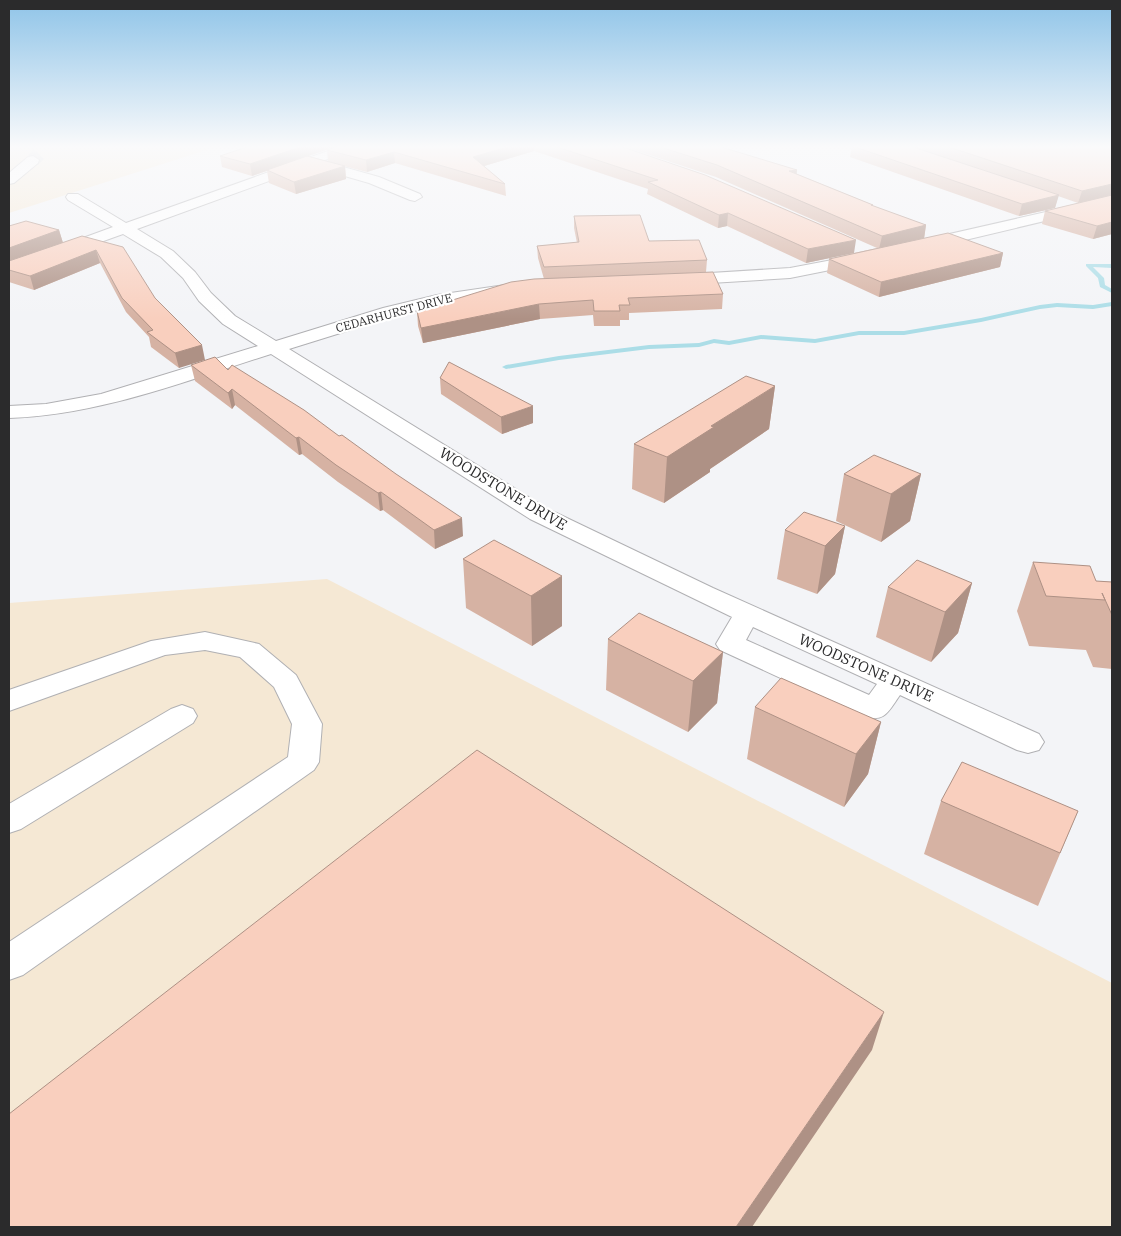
<svg xmlns="http://www.w3.org/2000/svg" width="1121" height="1236" viewBox="0 0 1121 1236" font-family="'IBM Plex Serif',serif">
<style>
.industrial{fill:#f5e8d4}
.lines{fill:none;stroke-linecap:round;stroke-linejoin:round}
.stream{fill:#abdde7;fill-rule:evenodd}
.minor-tunnel{stroke:#cbccce;stroke-width:14;stroke-dasharray:14 7;stroke-linecap:butt}
.minor-casing{stroke:#b0b0b3;stroke-width:2}
.minor{fill:#fff;fill-rule:evenodd}
.wall{fill:#d6b2a3}
.shaded-wall{fill:#ae9185}
.building{fill:#f9cfbe;stroke:#ae9185}
.labels{text-anchor:middle;stroke-width:4.5;stroke-linejoin:round;paint-order:stroke}
.far-street-label{font-size:12px;fill:#2b2b2c;stroke:#fff}
.street-label{font-size:15px;fill:#2b2b2c;stroke:#fff}
</style>
<rect width="100%" height="100%" fill="#f3f4f7"/>
<path class="industrial" d="M9,146H219L9,213Z
M327,579L1112,983V1227H9V603Z"/>
<g class="lines">
<path class="stream" d="M1086,264H1112V268L1093,267L1104,278L1105,285L1112,289V293L1100,287L1098,278L1086,266Z
M1112,302V306L1093,309L1057,307L1040,309L981,322L904,335H859L815,343L761,339L729,345L714,343L699,347L649,349L559,360L506,369L502,367L506,365L559,356L649,345L699,343L714,339L729,341L761,335L815,339L859,331H904L981,318L1040,305L1057,303L1093,305Z"/>
<path class="minor-tunnel" d="M33,160L39,154"/>
<defs>
<path id="minor" d="M342,146H359L357,149L322,161L379,177L420,194L422,197L415,201L410,200L369,183L310,166L137,229L173,251L195,272L211,293L235,316L276,341L383,308L437,295L511,284L517,285L519,289L517,293L437,305L395,316L289,349L548,509L713,588L1039,734L1044,742L1039,750L1028,753L1017,750L900,695C888,712 885,723 863,716L720,650L716,644L732,617L530,519L271,354C185,381 100,415 9,418V406L46,404L101,394L258,346L223,324L199,301L183,278L161,257L123,234L9,275V265L113,227L68,200L66,197L68,194H78L126,223ZM753,627L877,684L869,695L746,640Z
M33,156L39,160L38,163L14,183L9,184V173L28,157Z
M1112,197V205L923,250L918,248L915,245L918,242L923,240Z
M864,254L870,256L872,259L870,262L790,278L678,285L672,284L670,280L672,276L678,275L790,268Z
M205,632L259,644L296,675L322,724L319,762L314,770L23,975L9,980V942L288,757L292,724L274,687L240,657L205,650L165,655L9,711V690L151,641Z
M182,705L193,709L197,716L193,723L21,829L9,833V804L171,709Z"/>
</defs>
<use href="#minor" class="minor-casing"/>
<use href="#minor" class="minor"/>
</g>
<path class="wall" d="M250,146H337L308,156L345,166L346,179L296,194L269,183L267,171L252,176L222,167L220,156Z
M339,146H620L854,253L877,248L716,177L622,146H718L797,174L873,205V206L926,225L924,238L1003,253L1000,267L879,297L827,273L829,259L853,253L806,263L727,226L718,228L647,194L648,189L534,151L484,166L505,184L506,196L395,163L367,172L328,162L327,150Z
M852,146L954,161L911,146H1112V234L1093,239L1042,224L1045,211L1078,203L1058,196L1055,208L1019,216L850,157Z
M574,216L707,260L706,272L723,294L722,309L629,313V320H620V326H594L593,315L540,319L423,343L418,326L417,311L544,279L538,258L537,246L577,243L574,228Z
M9,226L59,230L63,243L82,236L155,298L202,345L179,368L151,347L149,337L126,312L100,263L34,290L9,282Z
M191,365L228,370L463,536L435,549L383,510L380,511L338,482L302,454L299,455L235,405L232,409L195,381Z
M440,378L533,423L502,434L441,394Z
M775,386L769,429L710,469V472L664,503L632,489L634,444Z
M1112,420V431L1111,424Z
M844,474H921L910,521L881,542L836,521Z
M845,526L835,574L817,594L777,579L785,530Z
M463,559L562,576V626L532,646L466,608Z
M1033,562L1096,581L1112,582V669L1093,667L1086,650L1029,646L1017,611Z
M972,583L958,633L931,662L876,637L888,587Z
M608,639L723,652L717,703L688,732L606,690Z
M755,707L881,722L868,774L844,807L747,759Z
M941,801L1078,811L1038,906L924,854Z"/>
<path class="shaded-wall" d="M303,146H337L252,176L250,164Z
M511,146H534V151L474,169L473,157Z
M394,152L395,163L367,172L366,160Z
M345,166L346,179L296,194L294,182Z
M797,170L796,182L789,171Z
M1112,184V196L1078,203L1082,191Z
M1059,195L1055,208L1019,216L1022,204Z
M728,213L727,226L718,228L719,215Z
M1112,222V234L1093,239L1097,226Z
M926,225L924,239L879,249L882,236Z
M59,230L63,243L9,263V248Z
M856,240L854,253L806,263L808,249Z
M96,250L100,263L34,290L30,276Z
M1003,253L1000,267L879,297L881,282Z
M539,304L540,319L423,343L421,328Z
M202,345L205,360L179,368L175,353Z
M775,386L769,429L710,469V472L664,503L667,457L711,426Z
M232,389L235,405L232,409L228,393Z
M533,406V423L502,434L501,417Z
M299,437L302,454L299,455L296,438Z
M921,474L910,521L881,542L891,494Z
M381,492L383,510L380,511L378,493Z
M462,518L463,536L435,549L434,530Z
M845,526L835,574L817,594L825,546Z
M562,576V626L532,646L531,596Z
M972,583L958,633L931,662L945,612Z
M723,652L717,703L688,732L693,681Z
M881,722L868,774L844,807L856,754Z
M884,1012L872,1050L752,1227H736Z"/>
<path class="building" d="M250,146H303L250,164L220,156Z
M339,146H511L473,157L505,184L394,152L366,160L327,150Z
M554,146H620L705,175L856,240L808,249L728,213L719,215L648,182L658,180Z
M657,146H718L797,170L789,171L873,205H871L926,225L882,236L717,165Z
M852,146H910L1059,195L1022,204Z
M946,146H1112V184L1082,191Z
M307,156L345,166L294,182L267,170Z
M1112,195V222L1097,226L1045,211Z
M640,215L649,241L699,240L707,260L544,267L537,246L579,242L574,216Z
M26,221L59,230L9,248V226Z
M948,233L1003,253L881,282L829,259Z
M82,236L123,247L155,298L202,345L175,353L147,332L153,330L122,298L96,250L30,276L9,270V261Z
M713,272L723,294L628,298L630,305H619L620,311H594L593,300L539,304L421,328L417,311L511,282L534,279Z
M215,357L228,370L232,365L304,410L339,436L342,435L396,474L462,518L434,530L381,492L378,493L336,465L299,437L296,438L232,389L228,393L191,365Z
M449,362L533,406L501,417L440,378Z
M746,376L775,386L711,426L714,427L667,457L634,444Z
M874,455L921,474L891,494L844,474Z
M804,512L845,526L825,546L785,530Z
M494,540L562,576L531,596L463,559Z
M917,560L972,583L945,612L888,587Z
M1033,562L1090,566L1096,581L1112,582V615L1102,593L1105,600L1046,596Z
M639,613L723,652L693,681L608,639Z
M781,678L881,722L856,754L755,707Z
M477,750L884,1012L736,1227H9V1114Z
M962,762L1078,811L1060,853L941,801Z"/>
<linearGradient id="sky" x2="0" y2="1"><stop stop-color="#8fc4e8"/><stop offset="0.46" stop-color="#fafafb"/><stop offset="1" stop-color="#fafafb" stop-opacity="0"/></linearGradient>
<rect width="1121" height="319" fill="url(#sky)"/>
<g class="labels">
<g class="far-street-label">
<text transform="translate(394 313) rotate(-15)" y="4">CEDARHURST DRIVE</text>
</g>
<g class="street-label">
<text transform="translate(503 489) rotate(31)" y="5">WOODSTONE DRIVE</text>
<text transform="translate(866 668) rotate(24)" y="5">WOODSTONE DRIVE</text>
</g>
</g>
<rect width="1121" height="1236" fill="none" stroke="#2b2b2c" stroke-width="20"/>
</svg>
